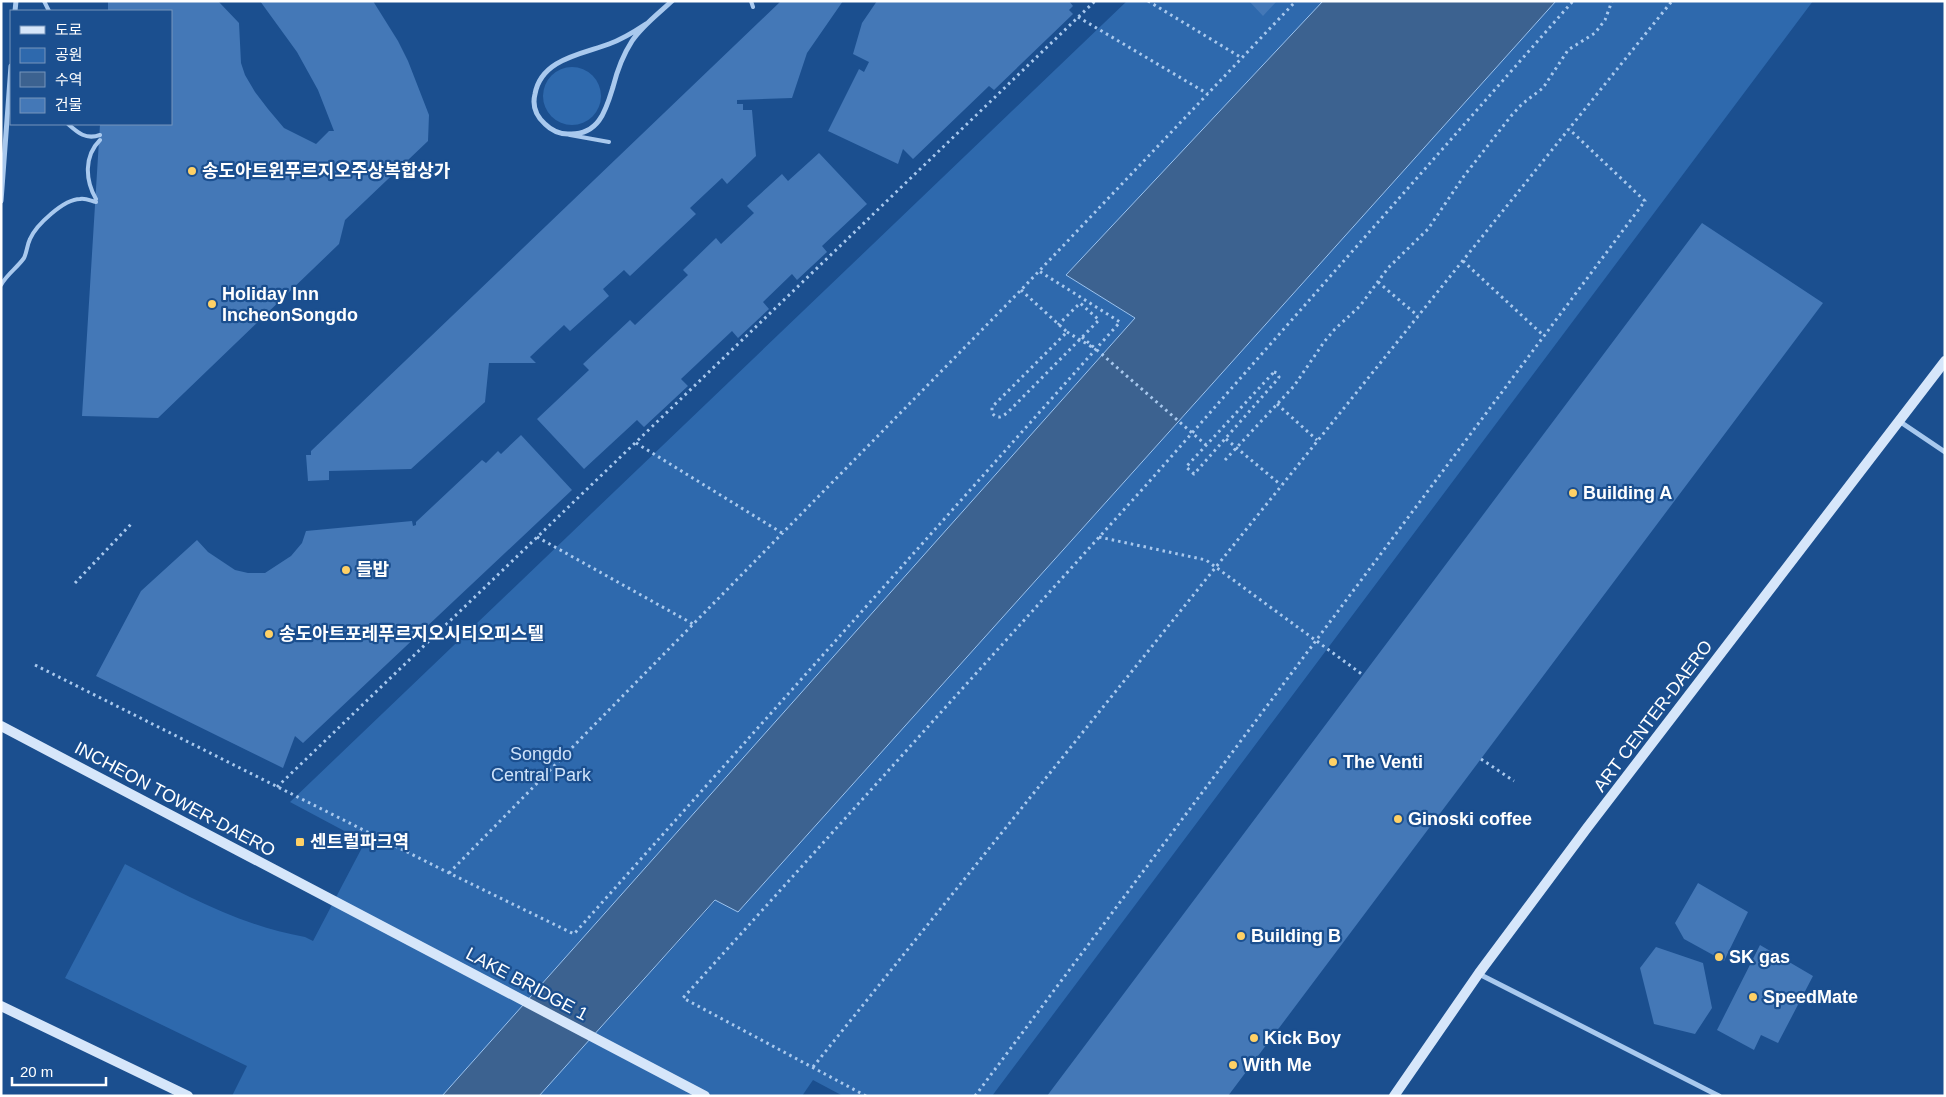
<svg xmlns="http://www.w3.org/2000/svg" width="1946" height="1097" viewBox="0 0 1946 1097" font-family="Arial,'Noto Sans KR',sans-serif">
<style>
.green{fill:#2e69ad}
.water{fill:#3c6290;stroke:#9cc4f0}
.building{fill:#4478b7}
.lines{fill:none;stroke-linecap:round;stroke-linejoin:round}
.path{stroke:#a9c9ee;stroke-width:3;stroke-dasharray:2.5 4;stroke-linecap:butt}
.lane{stroke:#a9c9ee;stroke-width:4}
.street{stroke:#a9c9ee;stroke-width:5}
.secondary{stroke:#d6e6fa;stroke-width:10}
.poi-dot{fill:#ffd166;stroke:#1b4f8f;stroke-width:2}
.labels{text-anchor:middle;stroke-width:4.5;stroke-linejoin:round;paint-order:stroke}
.poi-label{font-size:18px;font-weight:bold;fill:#fff;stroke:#1b4f8f;text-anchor:start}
.street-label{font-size:18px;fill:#fff;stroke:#1b4f8f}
.park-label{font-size:18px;fill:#cfe3fa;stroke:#1b4f8f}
</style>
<rect width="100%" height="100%" fill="#1b4f8f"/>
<path class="green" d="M1127,1H1323L1066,275L1135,318L442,1096H232L247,1066L65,978L125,864C184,894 238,925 305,937L313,941L365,842L290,802Z
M1556,1H1813L992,1096H843L813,1080L802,1096H539L716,900L738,912Z
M543 96a29 29 0 1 1 58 0a29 29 0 1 1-58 0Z"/>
<path class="water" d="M1323,1H1556L738,912L715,900L539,1096H442L1135,318L1066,275Z"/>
<path class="building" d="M108,1H218L239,23L241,63L245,75L255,92L268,109L284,128L316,144L329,131H334L318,90L297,52L260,1H373L398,41L408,61L429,115L428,141L345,220L339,244L158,418L82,416L100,124H171V11H108Z
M781,1H843L807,53L792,98L737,100V104H743V110H752L756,156L727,184L722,178L690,208L696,214L630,276L624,270L603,289L609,296L570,331L564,325L530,357L536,363H489L485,402L411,469L329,471V480L308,481L306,455H311V451Z
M877,1H1069L1073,6L1069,10L1073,14L994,90L989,86L913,159L903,149L898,164L828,131L859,69L864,72L869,62L853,54L862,23Z
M1249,1H1277L1263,16Z
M819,153L867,204L822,246L827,252L797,280L792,274L763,302L769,309L738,338L732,331L681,379L688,386L644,427L637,420L584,469L537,419L589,370L583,364L630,320L635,325L688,275L683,270L716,238L721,244L754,213L747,206L782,174L788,181Z
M1702,223L1823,303L1228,1096H1047Z
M521,435L572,490L303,743L295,736L283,768L96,676L141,591L197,540L208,552L235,570L248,573H265L291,556L302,543L306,531L412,521L413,526L416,525V522L482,460L486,463L498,451L501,454Z
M1698,883L1748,912L1724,961L1684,939L1675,923Z
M1760,945L1813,976L1778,1043L1761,1035L1754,1050L1717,1030Z
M1656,947L1703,963L1712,1008L1695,1034L1654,1024L1640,968Z"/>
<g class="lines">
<path class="path" d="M1148,1L1242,58
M1078,17L1208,94
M1463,261L1544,336
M1378,282L1418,316
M1021,290L1067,332L992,407V413C998,420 1002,417 1008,412L1099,320L1080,303L1058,325
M1067,332L1092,347
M1082,337L1206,445
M1274,372L1277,373L1279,377L1277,380L1194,474L1186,467Z
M1277,404L1317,440
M1226,439L1281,485
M636,443L782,533
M1225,460L1294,386L1324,342L1335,329L1360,306L1388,268L1428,229L1464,176L1511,116L1522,104L1543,88L1568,50L1595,33L1605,20L1612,1
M537,537L693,624
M1099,537L1206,560L1363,675
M75,583L133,522
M35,665L449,873L574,934L1120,322L1039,271
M1481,759L1514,781
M277,787L1095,1
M449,873L1021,290L1296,1
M813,1067L1672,1
M866,1096L683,998L1148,483L1573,1
M975,1096L1645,201L1569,129"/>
<path class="lane" d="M44,1L49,11
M751,1L753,7
M68,124C78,133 86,140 100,135
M570,135L609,142
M96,199C85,180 84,156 100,140
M1,285C7,274 17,268 24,258C27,252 27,245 30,239C36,225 64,199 80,199C86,198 91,201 96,202"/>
<path class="street" d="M15,11L16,1
M646,24C634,32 623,39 609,44C582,54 541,59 535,94C532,106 536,116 545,124C552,131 559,134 568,134C599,136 606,110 613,87C617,71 623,55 632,41C642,26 658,14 672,1
M1,201L11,66
M1899,421L1945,452
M1479,974L1719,1096"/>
<path class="secondary" d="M1,726L705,1096
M1,1006L188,1096
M1394,1096L1479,973L1587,828L1945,361"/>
</g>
<g class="poi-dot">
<circle cx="192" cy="171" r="5"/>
<circle cx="212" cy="304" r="5"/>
<circle cx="1573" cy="493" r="5"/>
<circle cx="346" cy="570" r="5"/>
<circle cx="269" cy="634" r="5"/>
<circle cx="1333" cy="762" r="5"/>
<circle cx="1398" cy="819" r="5"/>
<rect x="295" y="837" width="10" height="10" rx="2.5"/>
<circle cx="1241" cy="936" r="5"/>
<circle cx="1719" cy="957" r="5"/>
<circle cx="1753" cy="997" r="5"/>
<circle cx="1254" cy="1038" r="5"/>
<circle cx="1233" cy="1065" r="5"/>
</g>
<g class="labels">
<g class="poi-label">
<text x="202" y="177">송도아트윈푸르지오주상복합상가</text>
<text x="222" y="300">Holiday Inn<tspan x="222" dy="21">IncheonSongdo</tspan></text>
<text x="1583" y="499">Building A</text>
<text x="356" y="576">들밥</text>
<text x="279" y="640">송도아트포레푸르지오시티오피스텔</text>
<text x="1343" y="768">The Venti</text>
<text x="1408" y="825">Ginoski coffee</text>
<text x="310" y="848">센트럴파크역</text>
<text x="1251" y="942">Building B</text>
<text x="1729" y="963">SK gas</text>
<text x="1763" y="1003">SpeedMate</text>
<text x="1264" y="1044">Kick Boy</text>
<text x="1243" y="1071">With Me</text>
</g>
<g class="street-label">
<text transform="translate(1653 716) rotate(-53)" y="6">ART CENTER-DAERO</text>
<text transform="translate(175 799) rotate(28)" y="6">INCHEON TOWER-DAERO</text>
<text transform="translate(527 984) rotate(28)" y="6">LAKE BRIDGE 1</text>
</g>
<g class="park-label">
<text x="541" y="760">Songdo<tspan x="541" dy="21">Central Park</tspan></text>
</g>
</g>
<rect width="1946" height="1097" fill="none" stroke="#ffffff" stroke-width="5"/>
<rect x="10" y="10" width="162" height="115" fill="#1b4f8f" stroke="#7695bc"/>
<rect x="20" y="26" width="25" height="8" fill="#d6e6fa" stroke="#7695bc"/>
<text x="55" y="35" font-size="15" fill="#ffffff">도로</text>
<rect x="20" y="48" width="25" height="15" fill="#2e69ad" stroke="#7695bc"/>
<text x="55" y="60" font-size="15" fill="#ffffff">공원</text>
<rect x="20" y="72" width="25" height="15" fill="#3c6290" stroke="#7695bc"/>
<text x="55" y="85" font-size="15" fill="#ffffff">수역</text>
<rect x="20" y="98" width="25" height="15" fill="#4478b7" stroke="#7695bc"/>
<text x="55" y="110" font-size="15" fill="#ffffff">건물</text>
<path d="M12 1077v8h94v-8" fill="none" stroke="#ffffff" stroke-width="2.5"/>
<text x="20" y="1077" font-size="15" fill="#ffffff" stroke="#1b4f8f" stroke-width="4" paint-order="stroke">20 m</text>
</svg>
